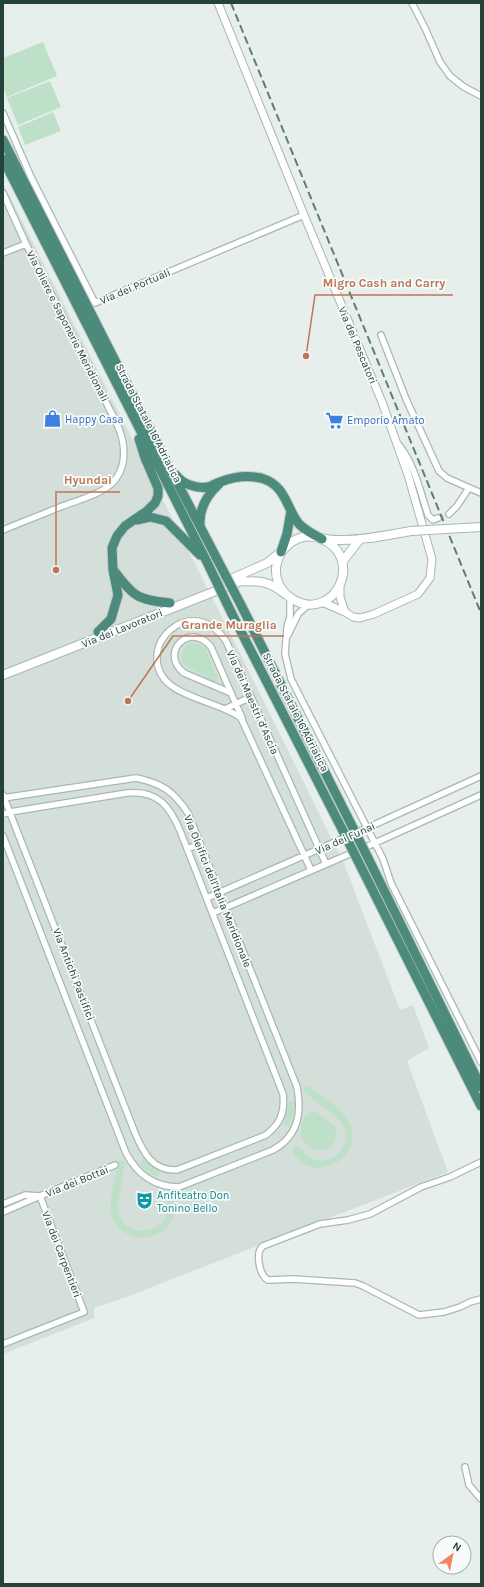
<svg xmlns="http://www.w3.org/2000/svg" width="484" height="1587" viewBox="0 0 484 1587" font-family="Karla,sans-serif">
<style>
.built{fill:#d4dfda}
.green{fill:#bfe0c8}
.lines{fill:none;stroke-linecap:round;stroke-linejoin:round}
.minor-tunnel{stroke:#bfccc8;stroke-width:5.5;stroke-dasharray:5.5 3;stroke-linecap:butt}
.minor-casing{stroke:#a8b8b2;stroke-width:8}
.tertiary-casing{stroke:#a8b8b2;stroke-width:9}
.secondary-casing{stroke:#a4bbb3;stroke-width:10}
.trunk-casing{stroke:#c2cac8;stroke-width:11}
.minor{stroke:#fff;stroke-width:5.5}
.tertiary{stroke:#fff;stroke-width:7}
.secondary{stroke:#fff;stroke-width:8}
.trunk{stroke:#4c8a7c;stroke-width:9}
.rail{stroke:#5f7d75;stroke-width:2;stroke-dasharray:8 4;stroke-linecap:butt}
.secondary-bridge-casing{stroke:#a4bbb3;stroke-width:10;stroke-linecap:butt}
.trunk-bridge-casing{stroke:#c2cac8;stroke-width:11;stroke-linecap:butt}
.secondary-bridge{stroke:#fff;stroke-width:8}
.trunk-bridge{stroke:#4c8a7c;stroke-width:9}
.labels{text-anchor:middle;stroke-width:3.5;stroke-linejoin:round;paint-order:stroke}
.street-label{font-size:11px;fill:#24423a;stroke:#f7fbf9}
.shop-label{font-size:11px;fill:#366cbe;stroke:#f7fbf9;text-anchor:start}
.culture-label{font-size:11px;fill:#0d838f;stroke:#f7fbf9;text-anchor:start}
.leader{fill:none;stroke:#c07456;stroke-width:1.5}
.callout-dot{fill:#c07456;stroke:#f7fbf9;stroke-width:1.5}
.callout-label{font-size:12px;text-anchor:middle;font-weight:bold;fill:#c07456;stroke:#f7fbf9;stroke-width:3.5;stroke-linejoin:round;paint-order:stroke}
</style>
<rect width="100%" height="100%" fill="#e6efeb"/>
<path class="built" d="M3,183L233,639L345,866L400,1010L413,1005L429,1048L407,1061L448,1172L121,1299L94,1308V1318L3,1354Z"/>
<path class="green" d="M43,42L57,76L7,97L3,87V58Z
M50,81L61,107L18,125L7,98Z
M53,112L61,131L25,145L18,127Z
M194,643L201,645L205,648L218,679L217,681L215,682L184,665C178,655 182,645 194,643Z
M306,1086H308C321,1095 337,1104 346,1117C372,1151 316,1191 292,1151L294,1147L297,1146C304,1151 307,1158 317,1160C333,1163 348,1148 345,1131C344,1126 340,1122 337,1118L304,1092V1088Z
M289,1101L295,1102L294,1111L290,1126L283,1124Z
M313,1112L318,1113L335,1126C342,1164 296,1153 301,1126C303,1118 305,1115 313,1112Z
M143,1159L160,1172L157,1177L146,1170L139,1164Z
M119,1160L125,1162L118,1205C118,1210 119,1216 122,1220C133,1236 159,1234 166,1215C168,1210 168,1202 168,1196L175,1197C175,1205 175,1214 171,1221C158,1244 122,1243 112,1217C107,1202 116,1175 119,1160Z"/>
<g class="lines">
<path class="minor-tunnel" d="M438,518L449,514"/>
<defs>
<path id="minor" d="M412,3L425,28L440,62L450,76L464,87L481,96
M3,113L31,177L95,303L304,215
M3,193L26,244L117,424C127,446 128,473 106,488C93,497 75,501 60,507C41,515 22,522 3,530
M3,253L26,244
M381,335L406,399L439,471L447,478L481,493
M399,445C415,465 420,491 428,515L433,520L438,518
M449,514L457,506L469,488
M290,598V617L287,627L285,654L291,679L383,859L391,883L481,1062
M288,635L298,614L309,604
M231,693L184,673C158,652 191,621 211,647L242,718
M225,709L251,697
M3,798L136,778C162,783 174,792 188,813L297,1087C302,1114 298,1136 273,1150L179,1187C154,1187 137,1174 126,1153L3,836
M3,814L10,812L127,793C158,790 170,806 181,833L283,1094C285,1112 281,1123 266,1135L177,1170C152,1171 143,1152 135,1133L19,836L3,795
M187,849L200,844
M311,870L241,718C217,699 159,698 157,660C156,636 179,616 202,622C213,625 220,632 226,641L326,864
M207,898L367,828L481,776
M213,913L375,843L481,795
M481,1162L450,1177L421,1187L370,1214L348,1220L320,1224L263,1246C255,1252 259,1275 268,1280L293,1279L355,1283L363,1286L419,1315L444,1312L460,1307L470,1302L481,1299
M3,1204L25,1195L40,1196L115,1165
M3,1212L40,1196L84,1312L3,1344
M465,1467L469,1485L481,1499"/>
<path id="tertiary" d="M218,3L304,215L382,402L408,475L432,559L430,578L418,594L374,614L360,618L353,617L345,612L322,602
M340,586V597L345,612"/>
<path id="secondary" d="M322,539C366,559 334,622 294,600C287,596 281,590 278,582C274,572 276,559 283,550C288,544 294,539 303,537C314,535 324,540 336,540C361,541 387,535 411,531
M343,561L360,539
M231,579L267,563L281,552
M3,675L241,581C261,581 269,581 285,594"/>
<path id="trunk" d="M3,140L166,461L217,559
M3,159L207,562
M176,475C182,484 197,489 208,487C212,486 216,483 220,482C233,477 247,475 261,478C286,485 286,508 299,524C305,530 314,535 322,539
M137,520L150,517L166,521L200,555
M200,525C199,509 207,495 219,484
M281,552L287,534L291,511
M115,572C134,597 138,600 170,603
M241,605L351,824
M231,612L342,829
M98,632L111,619L118,595L113,570L112,548L117,536L125,526L147,511L155,503L158,496V488L145,458L139,439
M367,856L481,1087
M358,861L481,1106"/>
</defs>
<use href="#minor" class="minor-casing"/>
<use href="#tertiary" class="tertiary-casing"/>
<use href="#secondary" class="secondary-casing"/>
<use href="#trunk" class="trunk-casing"/>
<use href="#minor" class="minor"/>
<use href="#tertiary" class="tertiary"/>
<use href="#secondary" class="secondary"/>
<use href="#trunk" class="trunk"/>
<path class="rail" d="M231,3L481,613"/>
<defs>
<path id="secondary-bridge" d="M411,531L481,527"/>
<path id="trunk-bridge" d="M217,559L241,605
M207,562L231,612
M351,824L367,856
M342,829L358,861"/>
</defs>
<use href="#secondary-bridge" class="secondary-bridge-casing"/>
<use href="#trunk-bridge" class="trunk-bridge-casing"/>
<use href="#secondary-bridge" class="secondary-bridge"/>
<use href="#trunk-bridge" class="trunk-bridge"/>
</g>
<defs>
<symbol id="shop-bare" viewBox="-9 -9 18 18"><path d="M-5-2.5h2.3a2.7 3.5 0 0 1 5.4 0H5L5.5 6h-11ZM-1.5-2.5h3a1.5 2.3 0 0 0-3 0Z" fill="#3f7fe0" stroke="#f7fbf9" stroke-width="2.5" paint-order="stroke"/></symbol>
<symbol id="supermarket-bare" viewBox="-9 -9 18 18"><path d="M-6-5.5h2.5l.6 2H6L4.5 2H-2.5L-4.4-4H-6ZM-1.5 3.2a1.3 1.3 0 1 0 .1 0ZM3 3.2a1.3 1.3 0 1 0 .1 0Z" fill="#3f7fe0" stroke="#f7fbf9" stroke-width="2.5" paint-order="stroke"/></symbol>
<symbol id="theatre-bare" viewBox="-9 -9 18 18"><path d="M-5-5.5Q0-4 5-5.5V0Q5 5 0 6Q-5 5-5 0ZM-3.3-2.5H-1v1.5H-3.3ZM1-2.5H3.3v1.5H1ZM-2.8 1Q0 5.5 2.8 1Z" fill="#0f9aa8" stroke="#f7fbf9" stroke-width="2.5" paint-order="stroke"/></symbol>
</defs>
<g fill-rule="evenodd">
<use href="#shop-bare" x="40" y="406" width="25" height="25"/>
<use href="#supermarket-bare" x="322" y="408" width="25" height="25"/>
<use href="#theatre-bare" x="132" y="1188" width="25" height="25"/>
</g>
<g class="labels">
<g class="street-label">
<text transform="translate(135 286) rotate(-23)" y="4">Via dei Portuali</text>
<text transform="translate(68 326) rotate(63)" y="4">Via Oliere e Saponerie Meridionali</text>
<text transform="translate(358 345) rotate(67)" y="4">Via dei Pescatori</text>
<text transform="translate(149 423) rotate(63)" y="4">Strada Statale 16 Adriatica</text>
<text transform="translate(122 628) rotate(-22)" y="4">Via dei Lavoratori</text>
<text transform="translate(253 702) rotate(66)" y="4">Via dei Maestri d’Ascia</text>
<text transform="translate(296 712) rotate(63)" y="4">Strada Statale 16 Adriatica</text>
<text transform="translate(345 838) rotate(-24)" y="4">Via dei Funai</text>
<text transform="translate(218 891) rotate(68)" y="4">Via Oleifici dell'Italia Meridionale</text>
<text transform="translate(74 974) rotate(69)" y="4">Via Antichi Pastifici</text>
<text transform="translate(77 1181) rotate(-22)" y="4">Via dei Bottai</text>
<text transform="translate(62 1254) rotate(69)" y="4">Via dei Carpentieri</text>
</g>
<g class="shop-label">
<text x="65" y="423">Happy Casa</text>
<text x="347" y="424">Emporio Amato</text>
</g>
<g class="culture-label">
<text x="157" y="1199">Anfiteatro Don<tspan x="157" dy="13">Tonino Bello</tspan></text>
</g>
</g>
<path class="leader" d="M306 356L315 295H453M56 570L56 492H120M128 701L173 636H284"/>
<g class="callout-dot">
<circle cx="306" cy="356" r="4"/>
<circle cx="56" cy="570" r="4"/>
<circle cx="128" cy="701" r="4"/>
</g>
<g class="callout-label">
<text x="384" y="287">Migro Cash and Carry</text>
<text x="88" y="484">Hyundai</text>
<text x="229" y="629">Grande Muraglia</text>
</g>
<rect width="484" height="1587" fill="none" stroke="#24423a" stroke-width="8"/>
<g transform="translate(452 1555) rotate(32)"><circle r="19" fill="#f7fbf9" stroke="#a3b1ad"/>
<path d="M0-3L7 15L0 10L-7 15Z" fill="#f4845f"/>
<text y="-6" font-size="11" font-weight="bold" text-anchor="middle" fill="#24423a">N</text>
</g>
</svg>
